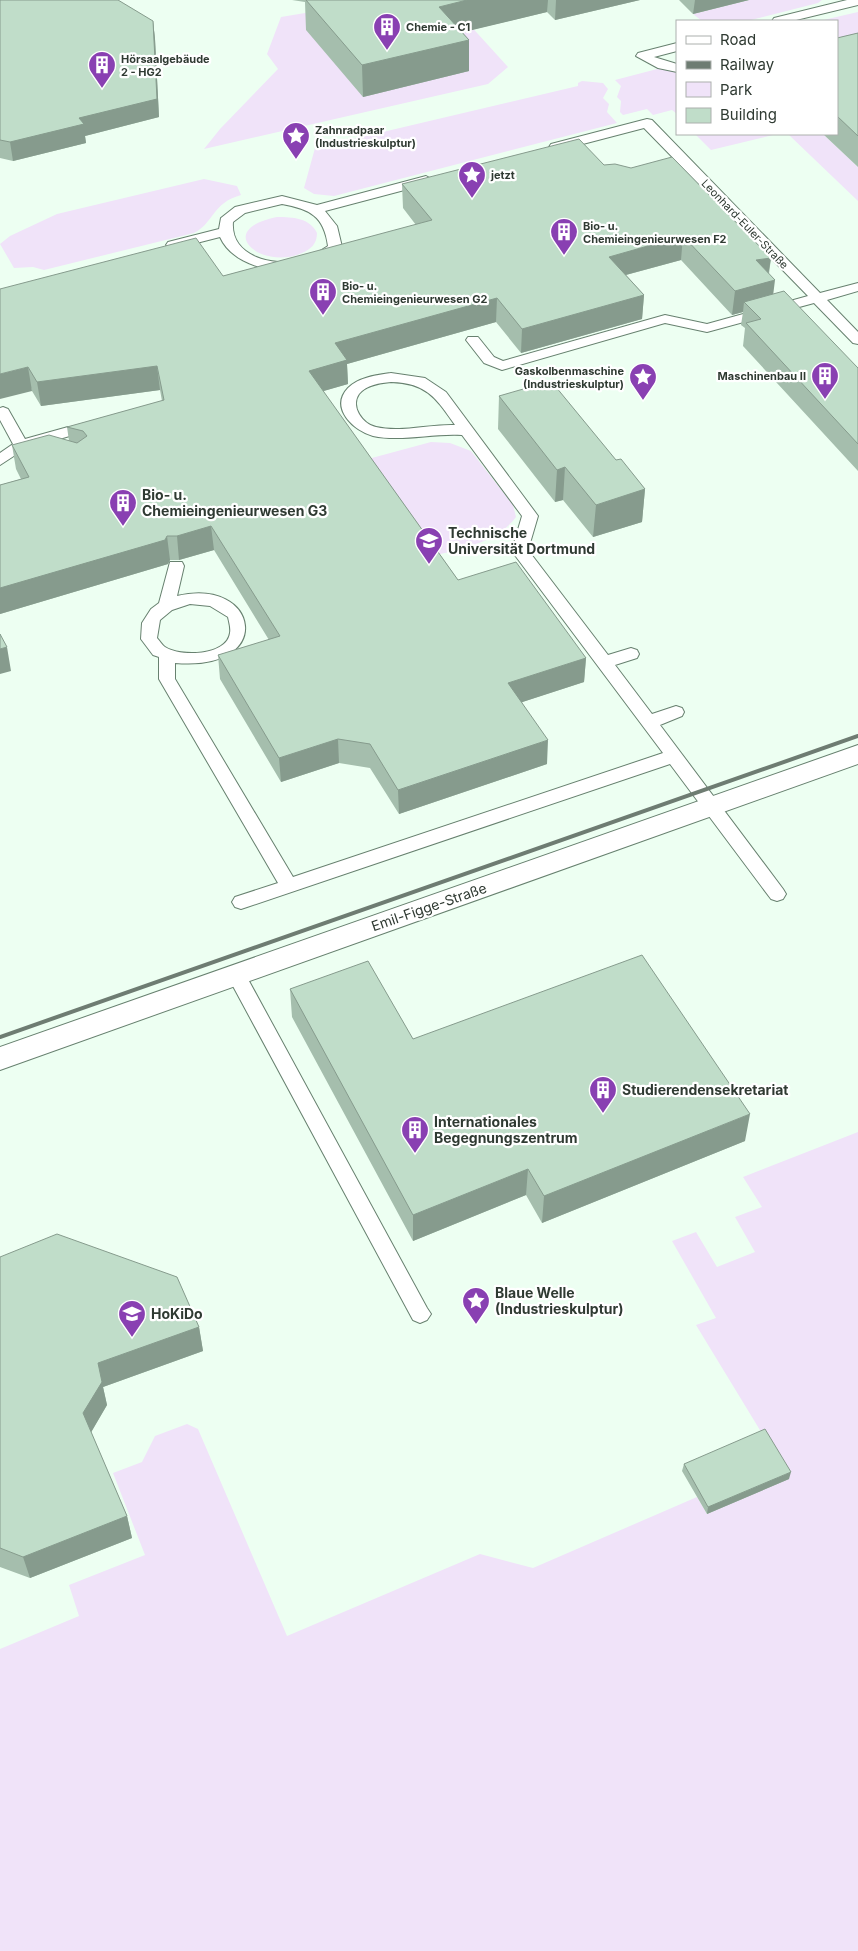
<svg xmlns="http://www.w3.org/2000/svg" width="858" height="1951" viewBox="0 0 858 1951" font-family="Inter,sans-serif">
<style>
.green{fill:#f0e3f9}
.lines{fill:none;stroke-linecap:round;stroke-linejoin:round}
.lane-casing{stroke:#67816f;stroke-width:2}
.secondary-casing{stroke:#67816f;stroke-width:2}
.lane{fill:#fff;fill-rule:evenodd}
.secondary{fill:#fff;fill-rule:evenodd}
.rail{stroke:#6e7c72;stroke-width:4}
.wall{fill:#a5bead}
.shaded-wall{fill:#869b8d}
.building{fill:#c0ddc9;stroke:#869b8d}
.labels{text-anchor:middle;stroke-width:4.5;stroke-linejoin:round;paint-order:stroke}
.far-poi-label{font-size:11px;font-weight:bold;fill:#2f3a32;stroke:#fff;text-anchor:start}
.far-street-label{font-size:11px;fill:#2f3a32;stroke:#fff}
.poi-label{font-size:14px;font-weight:bold;fill:#2f3a32;stroke:#fff;text-anchor:start}
.street-label{font-size:14px;fill:#2f3a32;stroke:#fff}
</style>
<rect width="100%" height="100%" fill="#edfff2"/>
<path class="green" d="M749,0H822L818,3L747,21H702L693,14Z
M323,10L458,12L508,67L488,84L204,149L220,129L278,69L267,54L281,17Z
M858,12V57L837,62V21H819Z
M661,68L677,71V114L672,110L653,115L647,109L623,115L620,112L621,101L617,97L621,86L615,80Z
M582,81L603,83L608,89L603,98L609,104L607,112L617,123L334,196L314,194L304,188L315,148L578,86V83Z
M695,134H777L711,150Z
M788,134H823L858,167V201Z
M204,179L237,186L241,195C212,203 214,223 194,233L44,270L33,267L14,268L0,244L10,236L57,214Z
M277,217C293,217 310,218 317,233C317,244 311,249 302,253C262,271 212,230 277,217Z
M431,442L450,443L471,451L513,505L516,517C495,545 456,549 425,558L357,462Z
M858,1132V1951H0V1649L79,1616L69,1585L145,1555L113,1473L142,1462L155,1436L187,1424L198,1429L287,1636L480,1554L533,1568L697,1497L707,1514L789,1478L696,1325L716,1318L672,1241L696,1232L717,1267L755,1252L735,1217L762,1207L743,1177Z"/>
<g class="lines">
<defs>
<path id="lane" d="M847,0H858V5L792,21H772L774,18Z
M677,43V51L654,57L677,64V72L658,68L636,56L638,53Z
M647,119L652,120L820,293L858,283V291L827,300L858,332V344L853,343L814,303L707,332L665,323L502,370L484,363L466,340L468,337H478L494,357L503,361L665,315L707,324L808,296L644,128L556,151L549,147L551,144Z
M426,176L433,180L431,183L325,211L337,226L342,247C316,282 238,277 220,237L173,249L166,245L168,242L219,229L221,218L235,207L282,196L317,205ZM282,204C310,209 324,216 328,246C319,252 311,257 300,260C274,267 230,257 233,222L245,213Z
M391,373L425,378L446,392L538,516L528,550L608,655L631,648L637,650L639,654L637,658L615,665L652,714L676,706L682,708L684,712L682,716L660,725L783,889L786,894L783,899L777,901L771,899L670,764L247,907L241,909L235,907L232,902L235,897L278,883L159,679V657L153,655L141,639L142,623L151,609L159,603L170,562H182L184,566L177,596C259,576 277,672 175,663V679L293,877L663,753L514,554L512,550L522,516L462,435C433,433 401,442 373,436C354,431 329,408 348,388C359,377 377,375 391,373ZM391,382C427,383 436,398 455,425C429,424 401,433 376,427C363,424 350,407 359,394C366,385 380,383 391,382ZM190,604L210,606L228,617C229,622 231,628 230,633C227,656 180,657 165,647C162,645 160,641 157,638L160,620L172,610Z
M3,407L8,409L25,439L68,427L76,432L73,435L39,445L49,448L52,451L49,454L44,456L23,450L0,465V453L13,444L0,420V408Z
M236,968L243,970L427,1308L431,1314L427,1320L420,1323L413,1320L227,975L229,970Z"/>
<path id="secondary" d="M858,745V764L0,1070V1047Z"/>
</defs>
<use href="#lane" class="lane-casing"/>
<use href="#secondary" class="secondary-casing"/>
<use href="#lane" class="lane"/>
<use href="#secondary" class="secondary"/>
<path class="rail" d="M0,1037L858,736"/>
</g>
<path class="wall" d="M0,0L153,21L155,39L159,117L85,136L86,143L13,161L0,158Z
M292,0H640L555,20L547,12L462,32L469,40V71L363,97L306,30L305,2Z
M679,0H749L693,14Z
M858,33V167L823,134H837V38Z
M604,165L771,258L769,274L773,294L858,368V471L743,346L745,328L741,325L743,312L732,315L681,260L626,275L644,295L642,319L521,353L496,322L347,364L348,384L323,391L458,580L586,658L584,682L522,702L547,764L399,814L370,768L339,763L281,782L220,679L218,655L269,640L214,550L179,560H170L168,564L0,614V485L21,479L16,469L12,445L69,441L67,427L162,401L160,390L41,406L32,391L0,289L223,276L416,225L403,208L402,184Z
M499,396L616,460L645,489L642,522L593,537L563,500L555,502L498,429Z
M290,989L413,1039L745,1141L542,1223L526,1195L413,1241L292,1017Z
M0,1257L199,1327L203,1351L103,1387L107,1405L91,1432L127,1516L132,1538L30,1578L0,1567Z
M684,1464L789,1479L707,1514L682,1471Z"/>
<path class="shaded-wall" d="M467,0H548L547,12L439,38V7Z
M556,0H640L555,20Z
M695,0H749L693,14Z
M153,21L155,39L159,117L85,136L86,143L13,161L10,142L79,118Z
M469,40V71L363,97L362,65Z
M683,236L681,260L607,280L609,257Z
M771,258L767,282L775,280L772,304L744,302L743,312L732,315L735,291L756,260Z
M644,295L642,319L521,353L522,329Z
M497,298L496,322L347,364L348,384L310,395L309,371L335,343Z
M157,366L160,390L41,406L37,382Z
M28,367L32,391L0,399V374Z
M565,467L563,500L555,502L557,470Z
M645,489L642,522L593,537L596,505Z
M211,526L214,550L179,560L177,536Z
M167,536L170,560L168,564L0,614V588Z
M7,647L11,671L0,674V649Z
M586,658L584,682L507,707L508,683Z
M338,739L339,763L281,782L279,758Z
M548,740L547,764L399,814L398,790Z
M750,1114L745,1141L542,1223L544,1196Z
M528,1169L526,1195L413,1241V1215Z
M199,1327L203,1351L103,1387L107,1405L89,1436L83,1413L98,1363Z
M791,1472L789,1479L707,1514L708,1507Z
M127,1516L132,1538L30,1578L23,1557Z"/>
<path class="building" d="M0,0H118L153,21L157,99L79,118L84,124L10,142L0,140Z
M306,0H467L439,7L469,40L362,65Z
M858,33V136L837,116V38Z
M579,139L604,165L615,164L631,168L672,157L771,258L756,260L775,280L735,291L683,236L609,257L644,295L522,329L497,298L335,343L347,360L309,371L458,580L516,562L586,658L508,683L548,740L398,790L370,744L338,739L279,758L218,655L280,636L211,526L177,536H167L165,540L0,588V485L29,477L12,445L49,435L77,443L87,436L83,431L67,427L164,400L157,366L37,382L28,367L0,374V289L196,238L223,276L432,220L402,184Z
M784,291L858,368V444L746,323L761,319L744,302Z
M551,381L616,460L621,459L645,489L596,505L565,467L557,470L499,396Z
M0,634L7,647L0,649Z
M642,955L750,1114L544,1196L528,1169L413,1215L290,989L368,961L413,1039Z
M57,1234L177,1277L199,1327L98,1363L102,1382L83,1413L127,1516L23,1557L0,1548V1257Z
M765,1429L791,1472L708,1507L684,1464Z"/>
<defs>
<symbol id="building-pin" viewBox="-11 -11 22 30"><path d="M0 17L-7.5 6A9.5 9.5 0 1 1 7.5 6Z" fill="#8940b2" stroke="#fff"/><path d="M-4-6H4V6H1V3H-1V6H-4ZM-2.5-4.3h1.7v1.8h-1.7ZM.8-4.3h1.7v1.8H.8ZM-2.5-1h1.7V.8h-1.7ZM.8-1h1.7V.8H.8Z" fill="#fff"/></symbol>
<symbol id="sight-pin" viewBox="-11 -11 22 30"><path d="M0 17L-7.5 6A9.5 9.5 0 1 1 7.5 6Z" fill="#8940b2" stroke="#fff"/><path d="M0-6L1.8-2.2L6-1.7L2.9 1.2L3.7 5.4L0 3.3L-3.7 5.4L-2.9 1.2L-6-1.7L-1.8-2.2Z" fill="#fff"/></symbol>
<symbol id="university-pin" viewBox="-11 -11 22 30"><path d="M0 17L-7.5 6A9.5 9.5 0 1 1 7.5 6Z" fill="#8940b2" stroke="#fff"/><path d="M0-5L7-2L0 1L-7-2ZM-4 1L0 2.5L4 1V4Q0 6-4 4Z" fill="#fff"/></symbol>
<symbol id="school-pin" viewBox="-11 -11 22 30"><path d="M0 17L-7.5 6A9.5 9.5 0 1 1 7.5 6Z" fill="#8940b2" stroke="#fff"/><path d="M0-5L7-2L0 1L-7-2ZM-4 1L0 2.5L4 1V4Q0 6-4 4Z" fill="#fff"/></symbol>
</defs>
<g fill-rule="evenodd">
<use href="#building-pin" x="371" y="11" width="32" height="43"/>
<use href="#building-pin" x="86" y="49" width="32" height="43"/>
<use href="#sight-pin" x="280" y="120" width="32" height="43"/>
<use href="#sight-pin" x="456" y="159" width="32" height="43"/>
<use href="#building-pin" x="548" y="216" width="32" height="43"/>
<use href="#building-pin" x="307" y="276" width="32" height="43"/>
<use href="#building-pin" x="809" y="360" width="32" height="43"/>
<use href="#sight-pin" x="627" y="361" width="32" height="43"/>
<use href="#building-pin" x="107" y="487" width="32" height="43"/>
<use href="#university-pin" x="413" y="525" width="32" height="43"/>
<use href="#building-pin" x="587" y="1074" width="32" height="43"/>
<use href="#building-pin" x="399" y="1114" width="32" height="43"/>
<use href="#sight-pin" x="460" y="1285" width="32" height="43"/>
<use href="#school-pin" x="116" y="1298" width="32" height="43"/>
</g>
<g class="labels">
<g class="far-poi-label">
<text x="406" y="31">Chemie - C1</text>
<text x="121" y="63">Hörsaalgebäude<tspan x="121" dy="13">2 - HG2</tspan></text>
<text x="315" y="134">Zahnradpaar<tspan x="315" dy="13">(Industrieskulptur)</tspan></text>
<text x="491" y="179">jetzt</text>
<text x="583" y="230">Bio- u.<tspan x="583" dy="13">Chemieingenieurwesen F2</tspan></text>
<text x="342" y="290">Bio- u.<tspan x="342" dy="13">Chemieingenieurwesen G2</tspan></text>
<text x="624" y="375" text-anchor="end">Gaskolbenmaschine<tspan x="624" dy="13">(Industrieskulptur)</tspan></text>
<text x="806" y="380" text-anchor="end">Maschinenbau II</text>
</g>
<g class="far-street-label">
<text transform="translate(745 224) rotate(46)" y="4">Leonhard-Euler-Straße</text>
</g>
<g class="poi-label">
<text x="142" y="500">Bio- u.<tspan x="142" dy="16">Chemieingenieurwesen G3</tspan></text>
<text x="448" y="538">Technische<tspan x="448" dy="16">Universität Dortmund</tspan></text>
<text x="622" y="1095">Studierendensekretariat</text>
<text x="434" y="1127">Internationales<tspan x="434" dy="16">Begegnungszentrum</tspan></text>
<text x="495" y="1298">Blaue Welle<tspan x="495" dy="16">(Industrieskulptur)</tspan></text>
<text x="151" y="1319">HoKiDo</text>
</g>
<g class="street-label">
<text transform="translate(429 907) rotate(-19)" y="5">Emil-Figge-Straße</text>
</g>
</g>
<rect x="676" y="20" width="162" height="115" fill="#ffffff" stroke="#acb0ad"/>
<rect x="686" y="36" width="25" height="8" fill="#ffffff" stroke="#acb0ad"/>
<text x="720" y="45" font-size="15" fill="#2f3a32">Road</text>
<rect x="686" y="61" width="25" height="8" fill="#6e7c72" stroke="#acb0ad"/>
<text x="720" y="70" font-size="15" fill="#2f3a32">Railway</text>
<rect x="686" y="82" width="25" height="15" fill="#f0e3f9" stroke="#acb0ad"/>
<text x="720" y="95" font-size="15" fill="#2f3a32">Park</text>
<rect x="686" y="108" width="25" height="15" fill="#c0ddc9" stroke="#acb0ad"/>
<text x="720" y="120" font-size="15" fill="#2f3a32">Building</text>
</svg>
